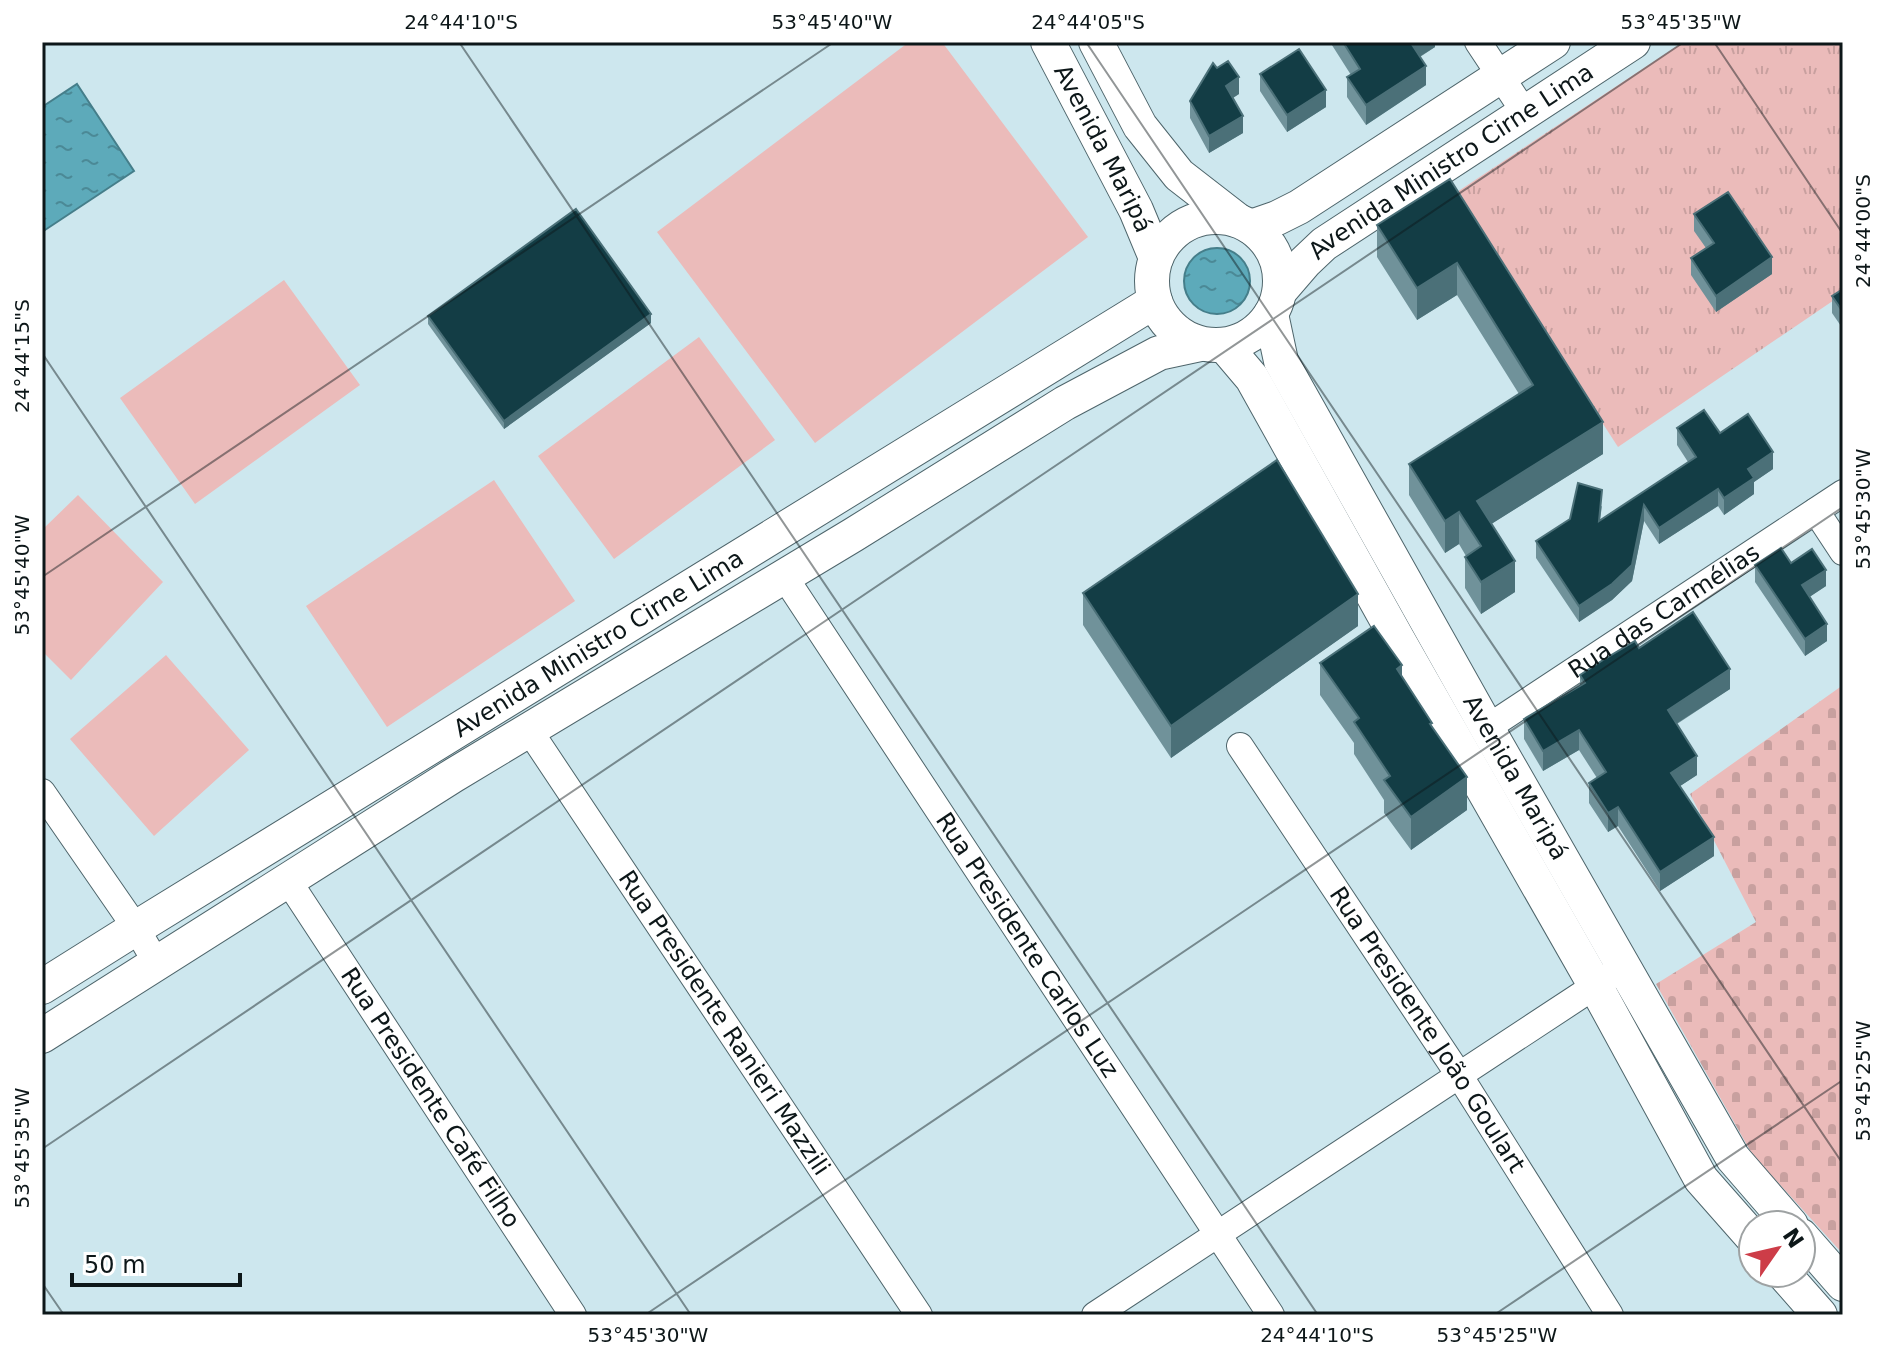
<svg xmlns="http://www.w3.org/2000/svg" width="1885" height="1357" viewBox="0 0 1885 1357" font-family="'DejaVu Sans',sans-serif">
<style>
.grass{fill:url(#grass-tufts)}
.cemetery{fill:url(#cemetery-stones)}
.park{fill:#ebbbba}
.water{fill:url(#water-ripples);stroke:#457e8a;stroke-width:2}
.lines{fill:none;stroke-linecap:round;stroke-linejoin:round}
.minor-casing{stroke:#4e656b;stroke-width:28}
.major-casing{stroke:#4e656b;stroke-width:36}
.minor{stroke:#fff;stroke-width:26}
.major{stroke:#fff;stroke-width:34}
.wall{fill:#70929a}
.shaded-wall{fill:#4b7078}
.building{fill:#133d45;stroke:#4b7078;stroke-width:2}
.ticks{fill:none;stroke:#0d1719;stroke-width:2;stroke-opacity:0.45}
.labels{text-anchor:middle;stroke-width:8;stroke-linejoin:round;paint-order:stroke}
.street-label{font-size:24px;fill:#0d1719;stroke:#fff}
.neatline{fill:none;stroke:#0d1719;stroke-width:3}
.ticks-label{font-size:20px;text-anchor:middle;fill:#0d1719}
</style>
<defs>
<pattern id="grass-tufts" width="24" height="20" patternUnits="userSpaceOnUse" patternTransform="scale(2)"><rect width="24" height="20" fill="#ebbbba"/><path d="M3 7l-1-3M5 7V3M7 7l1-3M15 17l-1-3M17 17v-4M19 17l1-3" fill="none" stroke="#c8a09f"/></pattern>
<pattern id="cemetery-stones" width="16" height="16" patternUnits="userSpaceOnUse" patternTransform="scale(2)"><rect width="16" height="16" fill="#ebbbba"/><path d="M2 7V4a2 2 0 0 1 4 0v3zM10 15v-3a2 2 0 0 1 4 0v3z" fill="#c8a09f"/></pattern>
<pattern id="water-ripples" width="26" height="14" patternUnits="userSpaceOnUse" patternTransform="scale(2)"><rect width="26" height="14" fill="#5daaba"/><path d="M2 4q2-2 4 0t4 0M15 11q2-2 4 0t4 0" fill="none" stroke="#4b8996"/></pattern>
</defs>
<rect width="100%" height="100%" fill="#cde7ee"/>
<path class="grass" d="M1683,42H1843V294L1618,447L1454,194Z"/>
<path class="cemetery" d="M1843,685V1254L1752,1154L1656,984L1756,922L1690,794Z"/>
<path class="park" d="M909,42H942L1088,237L815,443L657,232Z
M284,280L360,385L195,504L120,398Z
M699,337L775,440L614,559L538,456Z
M494,480L575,601L387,727L306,606Z
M78,495L163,582L71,680L42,651V530Z
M166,655L249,750L154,836L70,739Z"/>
<path class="water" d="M77,84L134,171L42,232V107Z
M1184 281a33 33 0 1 1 66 0a33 33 0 1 1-66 0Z"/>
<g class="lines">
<defs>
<g id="minor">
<path d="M1478,42L1525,113"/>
<path d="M1816,511L1843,552"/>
<path id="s1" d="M784,576L1271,1315"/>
<path id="s2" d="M1487,728L1843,493"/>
<path id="s3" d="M529,730L919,1315"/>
<path id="s4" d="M1240,746L1459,1075L1610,1315"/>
<path d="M42,792L136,928L157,964"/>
<path id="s5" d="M289,882L573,1315"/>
<path d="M1095,1315L1610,976"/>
</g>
<g id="major">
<path id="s6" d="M1048,42L1136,210L1156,258"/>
<path d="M1096,42L1140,126L1179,175L1237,220"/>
<circle cx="1216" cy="281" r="64"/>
<path d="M1251,227L1277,218L1299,207L1553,42"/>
<path id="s7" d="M1280,291L1305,262L1324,244L1633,42"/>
<path id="s8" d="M1271,314L1281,361L1487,728L1733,1158L1791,1225"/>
<path d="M1224,345L1252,378L1397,638L1595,985L1701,1179L1753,1238"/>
<path id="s9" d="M42,987L136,928L1155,301"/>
<path d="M42,1036L454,775L853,535L1065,403L1159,353L1201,344"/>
<path d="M1801,1236L1843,1284"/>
<path d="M1783,1273L1820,1315"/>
</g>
</defs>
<use href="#minor" class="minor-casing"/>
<use href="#major" class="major-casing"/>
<use href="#minor" class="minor"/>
<use href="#major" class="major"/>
</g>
<path class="wall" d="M1330,42H1435V47L1420,57L1426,85L1366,125L1347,97V77L1351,75Z
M1260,74L1326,107L1287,132L1260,91Z
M1239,94L1233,98L1243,133L1209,153L1190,118V101Z
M1450,179L1603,454L1491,524L1515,592L1481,614L1465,588V557L1466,556L1459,544L1445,553L1409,495V464L1519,394L1457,295L1417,320L1377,257V225Z
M1694,214L1772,274L1716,312L1691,275V258L1706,248L1694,231Z
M1843,289V329L1832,313V296Z
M428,316L651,323L504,429L428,324Z
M1677,428L1720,433L1773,469L1754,482V494L1724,515L1718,506L1659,544L1644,521L1632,581L1612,600L1579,622L1536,558V541L1570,519L1602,506L1600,520L1688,462L1677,445Z
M1755,565L1826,586L1809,597L1827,641L1805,656L1755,582Z
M1083,593L1358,626L1171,758L1083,625Z
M1639,648L1730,689L1677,724L1697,775L1680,786L1714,856L1660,891L1618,826L1608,832L1589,803V783L1597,778L1579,750L1543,771L1524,739V719L1580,686V675Z
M1320,663L1402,676L1432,727L1467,810L1411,850L1384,813V800L1354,754V743L1320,695Z"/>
<path class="shaded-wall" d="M1413,42H1435V47L1411,62V43Z
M1426,66V85L1366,125V105Z
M1239,77V94L1226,102V86Z
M1326,90V107L1287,132V115Z
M1243,116V133L1209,153V136Z
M1772,257V274L1716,312V296Z
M1457,263V295L1417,320V288Z
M651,314V323L504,429V421Z
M1603,422V454L1477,533V501Z
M1773,452V469L1754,482V494L1724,515V498L1748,469Z
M1718,489V506L1659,544V528Z
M1644,505V521L1632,581L1612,600L1579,622V606Z
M1459,512V544L1445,553V521Z
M1515,561V592L1481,614V582Z
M1826,570V586L1802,602V585Z
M1358,594V626L1171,758V726Z
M1827,624V641L1805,656V639Z
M1402,665V698L1397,669Z
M1730,669V689L1668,729V710Z
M1579,730V750L1543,771V751Z
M1697,756V775L1671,792V773Z
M1467,777V810L1411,850V817Z
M1618,807V826L1608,832V813Z
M1714,837V856L1660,891V872Z"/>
<path class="building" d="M1343,42H1413L1411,43L1426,66L1366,105L1347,77L1360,69Z
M1299,49L1326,90L1287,115L1260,74Z
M1228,61L1239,77L1226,86L1243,116L1209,136L1190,101L1213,63L1217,68Z
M1450,179L1603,422L1477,501L1515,561L1481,582L1465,557L1481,546L1459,512L1445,521L1409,464L1533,385L1457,263L1417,288L1377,225Z
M1728,192L1772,257L1716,296L1691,258L1714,243L1694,214Z
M576,209L651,314L504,421L428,316Z
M1843,289V312L1832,296Z
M1704,410L1720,433L1748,414L1773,452L1748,469L1754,478L1724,498L1718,489L1659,528L1644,505L1632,565L1612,584L1579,606L1536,541L1570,519L1578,483L1602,490L1599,521L1696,457L1677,428Z
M1277,460L1358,594L1171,726L1083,593Z
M1781,548L1791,563L1812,549L1826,570L1802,585L1827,624L1805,639L1755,565Z
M1693,612L1730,669L1668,710L1697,756L1671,773L1714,837L1660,872L1618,807L1608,813L1589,783L1606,772L1579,730L1543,751L1524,719L1585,683L1580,675L1603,660L1635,641L1639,648Z
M1374,626L1402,665L1397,669L1432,723L1430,724L1467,777L1411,817L1384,780L1390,776L1354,722L1359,718L1320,663Z"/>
<path class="ticks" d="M459,42L1318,1315M1086,42L1843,1164M1714,42L1843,234M42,353L691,1315M42,577L834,42M42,1149L1684,42M42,1283L64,1315M645,1315L1843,507M1494,1315L1843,1080"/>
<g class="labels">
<g class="street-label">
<text dy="8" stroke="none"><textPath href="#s6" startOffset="120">Avenida Maripá</textPath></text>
<text dy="8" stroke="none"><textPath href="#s7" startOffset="216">Avenida Ministro Cirne Lima</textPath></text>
<text dy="8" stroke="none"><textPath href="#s2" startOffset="212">Rua das Carmélias</textPath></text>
<text dy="8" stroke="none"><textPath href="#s9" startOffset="654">Avenida Ministro Cirne Lima</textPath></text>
<text dy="8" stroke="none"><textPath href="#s8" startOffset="526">Avenida Maripá</textPath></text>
<text dy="8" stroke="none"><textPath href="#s1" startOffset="442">Rua Presidente Carlos Luz</textPath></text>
<text dy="8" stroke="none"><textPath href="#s3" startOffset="352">Rua Presidente Ranieri Mazzili</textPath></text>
<text dy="8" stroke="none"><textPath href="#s4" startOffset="340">Rua Presidente João Goulart</textPath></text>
<text dy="8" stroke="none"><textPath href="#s5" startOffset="258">Rua Presidente Café Filho</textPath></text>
</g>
</g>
<rect width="1885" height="1357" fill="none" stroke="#ffffff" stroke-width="88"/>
<g transform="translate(1777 1249) rotate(56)"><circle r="38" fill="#ffffff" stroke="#9ea2a3" stroke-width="2"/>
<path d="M0-6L14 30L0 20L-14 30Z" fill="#cd3d48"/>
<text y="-12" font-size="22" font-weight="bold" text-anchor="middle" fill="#0d1719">N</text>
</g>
<path d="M72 1273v12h168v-12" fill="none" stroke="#0d1719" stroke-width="4"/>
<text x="84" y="1273" font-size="24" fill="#0d1719" stroke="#ffffff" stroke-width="6" paint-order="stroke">50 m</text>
<rect x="44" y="44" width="1797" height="1269" class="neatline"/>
<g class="ticks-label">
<text x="461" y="29">24°44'10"S</text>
<text x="832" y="29">53°45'40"W</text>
<text x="1088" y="29">24°44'05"S</text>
<text x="1681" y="29">53°45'35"W</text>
<text transform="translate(1863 231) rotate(-90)" y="7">24°44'00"S</text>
<text transform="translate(22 356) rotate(-90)" y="7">24°44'15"S</text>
<text transform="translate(1863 509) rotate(-90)" y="7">53°45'30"W</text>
<text transform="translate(22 575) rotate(-90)" y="7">53°45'40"W</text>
<text transform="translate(1863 1081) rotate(-90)" y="7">53°45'25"W</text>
<text transform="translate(22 1148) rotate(-90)" y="7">53°45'35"W</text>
<text x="648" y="1342">53°45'30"W</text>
<text x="1317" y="1342">24°44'10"S</text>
<text x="1497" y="1342">53°45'25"W</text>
</g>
</svg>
